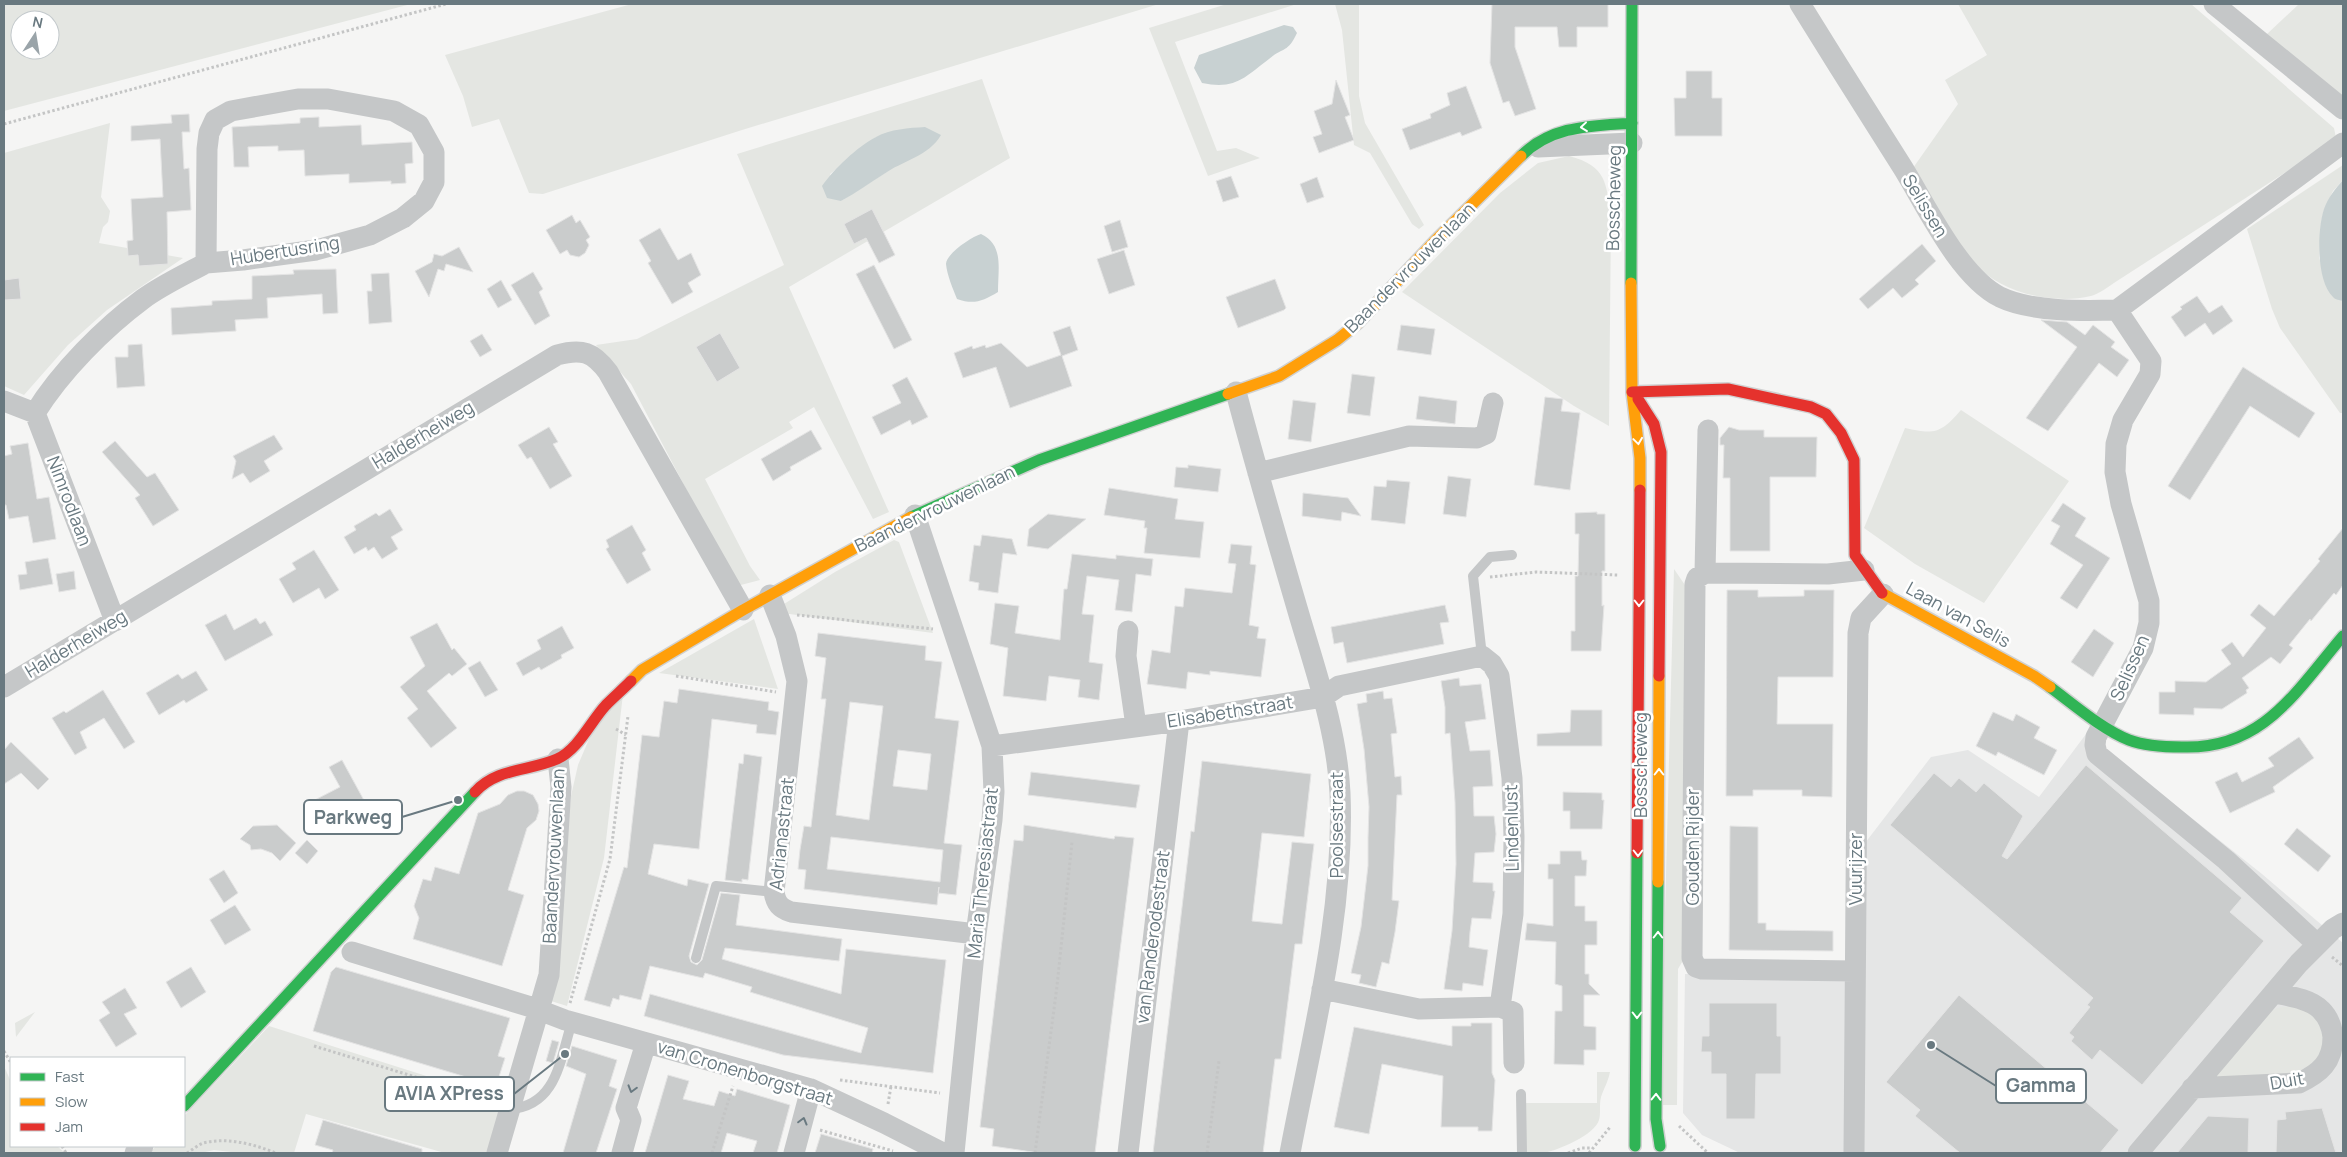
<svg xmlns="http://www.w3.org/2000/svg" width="2347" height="1157" viewBox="0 0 2347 1157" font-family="Manrope,sans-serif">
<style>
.built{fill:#e5e6e6}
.green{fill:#e4e6e2;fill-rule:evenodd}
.water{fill:#c8d1d2}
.building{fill:#cacccc;stroke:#e4e4e4;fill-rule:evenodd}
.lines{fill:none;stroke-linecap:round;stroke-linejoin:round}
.fast-casing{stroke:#d0d1d1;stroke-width:14}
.slow-casing{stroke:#d0d1d1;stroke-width:14}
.jam-casing{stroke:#d0d1d1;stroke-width:14}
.path{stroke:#c4c5c5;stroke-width:3;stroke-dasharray:2.5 2.5;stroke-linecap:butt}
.lane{stroke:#c5c7c8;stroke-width:10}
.street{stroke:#c5c7c8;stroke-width:21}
.fast{stroke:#30b455;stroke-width:11}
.slow{stroke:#ff9f0a;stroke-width:11}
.jam{stroke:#e5322d;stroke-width:11}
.oneway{stroke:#fff}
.oneway2{stroke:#697980}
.labels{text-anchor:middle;stroke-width:5;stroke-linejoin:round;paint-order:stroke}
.street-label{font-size:18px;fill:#697980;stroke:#fff}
.leader{fill:none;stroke:#697980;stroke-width:2}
.callout-dot{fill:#697980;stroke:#fff;stroke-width:2}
.callout{fill:#fff;stroke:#697980;stroke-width:2}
.callout-label{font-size:19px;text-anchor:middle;font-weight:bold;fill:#697980}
</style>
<rect width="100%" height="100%" fill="#f5f5f4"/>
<path class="built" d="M2086,734L2262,874L2343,943V1153H1740L1702,1135L1683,1113L1685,974L1862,975V847L1931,757L1968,750L2039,797Z"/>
<path class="green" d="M4,4H411L4,111ZM20,20H50V50H20Z
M632,4H1159L742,130L543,194L529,193L499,119L472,127L463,96L445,55Z
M1227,4H1297L1175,42L1217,151L1236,148L1260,158L1208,176L1149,28Z
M1335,4H1359V96L1365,123L1424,225L1419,229L1412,224L1370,153L1354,145L1342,30Z
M1958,4H2191L2334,128L2336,138L2334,141L2117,281C2109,286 2099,294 2091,296C2053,305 2001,293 1975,264C1951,238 1931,198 1913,168L1958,104L1945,80L1987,55Z
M2299,4H2343V101L2267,34Z
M982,79L1010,158L789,287L889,512L873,519L814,407L789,422L793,428L705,479L750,566L760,580L737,586L631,384L596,345L637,339L784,265L737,154ZM876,137L885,173L841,201L830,174Z
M110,123L101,197L110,211L108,222L103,227L99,243L183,258L107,310L68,345L24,395L4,386V153Z
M1569,156C1607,166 1606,183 1611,217L1609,426L1574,406L1402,292L1500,193L1538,163Z
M2343,165V180L2333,191L2324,210L2321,223L2319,258L2334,298L2343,301V413H2340L2280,328L2272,309L2247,229Z
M1961,410L2069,481L1984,603L1915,564L1864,528L1905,428C1935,435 1941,433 1961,410Z
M894,540L899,542L933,633L782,613L784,604L835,572Z
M1674,569L1687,588L1685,957L1678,969L1677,1105H1660Z
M754,619L778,689L659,673Z
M623,694L604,858L567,1006L551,1001L571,796L578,765L595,725Z
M2297,1006L2320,1018L2328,1047L2304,1076L2214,1079L2270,1011L2281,1007Z
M35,1012L16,1037L15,1023Z
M269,1026L505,1101L490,1153H445L306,1114L294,1153H240L214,1150L201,1153H149L156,1146H184V1116Z
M4,1066L11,1082V1146H57L65,1153H4Z
M1597,1072H1610C1608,1082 1604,1088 1601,1097C1599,1105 1601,1113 1599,1120C1595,1135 1558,1150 1544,1153C1538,1154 1531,1153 1525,1153V1103H1597Z"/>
<path class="water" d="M1284,25L1293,27L1297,33C1287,54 1284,46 1269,59C1245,77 1236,90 1202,83L1194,68L1199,55Z
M925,127L941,135C929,156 902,161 884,174C869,183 856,193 841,201L827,198L822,186C834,169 857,147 876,137C890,129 909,128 925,127Z
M2343,180V301C2340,300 2335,300 2333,297C2316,281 2317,230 2324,209C2328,198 2335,189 2343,180Z
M981,234C1004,245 998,268 998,292C983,301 974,305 957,299C953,289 947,275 946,264C946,254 971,237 981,234Z"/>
<path class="building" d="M1492,4H1608V27H1577V47H1559L1557,27H1515V47L1536,109L1515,116L1509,101L1503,103L1490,63Z
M1686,71H1712V98H1722V136H1675L1674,98H1686Z
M1336,80L1350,115L1345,117L1354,140L1319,153L1313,137L1322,134L1314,111L1332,104Z
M1466,86L1482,128L1462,136L1460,132L1449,136L1410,150L1402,129L1431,118L1430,114L1450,105L1447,93Z
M189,114L190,132H182L184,169L189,168L191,210L167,212L168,264L139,266L138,255L128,256L127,241L133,240L131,199L163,197L160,139L131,141V126L172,123L171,115Z
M319,117V127L361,125L362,145L412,142L413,163L405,164L406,183L391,184V181L349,183V174L305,176L304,150L278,151V146L248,147L249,167H234L232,127L300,123V118Z
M1231,176L1239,197L1223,202L1216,181Z
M1317,177L1324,197L1307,203L1300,184Z
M872,209L895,255L879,263L866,238L854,244L844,224Z
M572,215L576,223L580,220L590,237L586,240L589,245L585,253L579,257L570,255L567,250L560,254L546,230Z
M1120,220L1128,247L1112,252L1104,226Z
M660,228L678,260L691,253L701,275L688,283L693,292L672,304L648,263L651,261L639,240Z
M1922,244L1936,261L1915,280L1919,284L1902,298L1893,288L1868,309L1859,299Z
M459,247L473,272L446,264L444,271L438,269L429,297L415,271L432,262L434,254L442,256Z
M1124,250L1135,285L1109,294L1097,259Z
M874,265L912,340L894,349L856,274Z
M336,269L338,313L323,314L322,294L267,298L268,318L235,320L236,331L172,335L171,308L212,305V301L252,299V276L294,274L293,270Z
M533,272L543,289L539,292L550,316L535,325L511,285Z
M389,273L392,322L369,324L367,291H372L371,274Z
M19,278L21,299L4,300V280Z
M1275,279L1286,308L1284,310L1238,328L1226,297Z
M501,280L512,300L498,308L487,289Z
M2197,296L2209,313L2222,305L2233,321L2213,335L2205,323L2185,337L2171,317L2182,309L2180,307Z
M2041,320L2067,322L2085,335L2093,325L2115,342L2111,347L2129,360L2117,377L2099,363L2048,431L2026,418L2077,347Z
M1401,325L1435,329L1431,355L1397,350Z
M1070,326L1078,350L1062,356L1072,386L1010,408L996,367L963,378L954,353L972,346L973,349L985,345L986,348L1001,343L1027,367L1061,355L1053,332Z
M720,333L740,368L717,382L696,347Z
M482,334L492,350L480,357L470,341Z
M142,344L145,386L117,388L115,357H128V345Z
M2243,367L2315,413L2299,438L2250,406L2190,500L2168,486Z
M1352,374L1375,377L1370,416L1347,413Z
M907,377L928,417L912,425L910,420L881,435L872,417L901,403L892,385Z
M1419,396L1457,401L1455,424L1416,419Z
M1545,397L1563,399L1561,411L1580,413L1570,490L1534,485Z
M1293,400L1316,403L1311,442L1288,439Z
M549,427L558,442L553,444L572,476L550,489L531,457L527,459L518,445Z
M1729,427L1739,430H1764V437H1817L1816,477H1770V551H1730V478H1723L1724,445H1720V438Z
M811,430L822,449L790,467L791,470L773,481L761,459Z
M274,435L283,449L264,461L270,471L250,483L243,473L232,479L236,461L233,456Z
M115,441L147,477L155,473L179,510L153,526L135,498L140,495L102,452Z
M28,443L37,499L49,497L56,539L33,543L28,516L9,519L6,505H4V456L12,454L10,446Z
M1188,465L1221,469L1218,492L1174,487L1176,467L1188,468Z
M1448,476L1471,479L1466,517L1443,514Z
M1387,480L1410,482L1405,524L1371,520L1374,486L1386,487Z
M1109,488L1178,499L1175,519L1204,522L1200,558L1144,553L1147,528H1144L1145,521L1104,515Z
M1303,493L1348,498L1361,516L1342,512L1341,521L1302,516Z
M2063,503L2086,518L2075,536L2110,558L2077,609L2060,598L2083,565L2050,544L2060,526L2051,521Z
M390,509L403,530L391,537L398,549L382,559L374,547L368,551L366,547L354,554L344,537L356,530L354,526L361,522L376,513L379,516Z
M1597,512V514H1605V571H1602V606L1604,605L1601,651H1571V631H1575V576H1578L1579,534H1575V513Z
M1048,514L1086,519L1048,549L1027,546L1029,529Z
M632,525L646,550L642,553L651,570L627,584L606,549L609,547L606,540Z
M2343,528V585L2336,595L2334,593L2311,621L2310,619L2289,645L2293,648L2280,664L2271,657L2242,678L2249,688L2246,690L2247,693L2222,709L2194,708V715L2159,714V692H2175V681L2206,682L2231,664L2221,650L2232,642L2243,657L2266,628L2250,615L2259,604L2274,616L2320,561L2318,559Z
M982,535L1012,539L1017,555L1003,553L998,593L978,590L979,583L969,581L974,545L980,546Z
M1231,544L1252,546L1250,564L1256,565L1249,625L1259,627L1257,638L1266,639L1261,677L1210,671V675L1188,672L1186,689L1147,684L1152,650L1170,653L1175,606L1183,607L1185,588L1232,593L1236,564L1228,563Z
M314,550L339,590L325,599L319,588L293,603L279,579L296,569L292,563Z
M1072,554L1116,559V555L1153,559L1151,576L1136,574L1132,612L1115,610L1119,580L1087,576L1082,614L1094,615L1089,662L1103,664L1099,700L1078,697L1080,680L1049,676L1046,701L1003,696L1008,648L990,644L995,603L1019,606L1015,633L1060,640L1064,589H1067Z
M48,558L53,584L20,590L18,575L27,574L25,562Z
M74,571L76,589L59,592L56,574Z
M1727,590H1758V597L1804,596V590H1834L1833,677H1778L1777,724H1833L1832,797L1802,796V790H1753V796H1726Z
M1445,605L1449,622L1440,623L1444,644L1347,663L1343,642L1334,644L1331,627Z
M226,614L234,630L256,618L260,624L265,621L273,635L225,661L205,625Z
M437,623L452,650L454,648L467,664L452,676L449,673L427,691L457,728L431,748L407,718L418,709L400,687L425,666L410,637Z
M562,626L574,648L561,655L562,658L541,670L539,667L523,676L516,663L541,649L537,640Z
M2094,629L2114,643L2093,677L2071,662Z
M818,633L926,646L925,660L942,662L935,718L959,721L944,843L962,845L956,895L938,893L939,887L937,905L804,889L806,870L798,869L800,850L804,826L811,827L826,699H821L826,658L815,656ZM850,702L883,706L869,820L836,815ZM898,750L931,754L927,790L893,786ZM831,837L943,850L940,882L827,869Z
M480,661L498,690L485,697L468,668Z
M196,671L208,690L186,703L184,700L159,715L146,693L178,674L182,679Z
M1459,678L1460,686L1481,684L1486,719L1465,722L1470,751L1490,750L1493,786L1473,787L1474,816H1494L1496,834L1494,852L1475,853L1473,882L1493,883V891H1495L1491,919L1472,918L1470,932L1469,947L1488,950L1483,986L1463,983L1462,991L1444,989L1452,931L1456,864L1455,802L1450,733L1445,734V707L1441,681Z
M679,689L769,702L768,710L779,712L776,735L756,733L757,725L712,719L699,849L654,844L648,874L687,886L688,879L709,884L689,956L691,962L697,965L702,960L721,893L740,895L736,925L842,939L839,961L725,948L722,959L841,994L846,949L946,960L933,1073L783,1055L644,1016L650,994L861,1053L868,1028L750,992L752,987L705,973L703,978L650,966L641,1000L620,995L619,1000L613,998L610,1007L584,1000L624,867L627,868L642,735L659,737L664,701L677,703Z
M103,690L135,742L124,749L104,718L80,732L87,748L75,755L52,718L64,711L66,713Z
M1383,691L1384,699L1392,698L1397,733L1391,734L1395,777L1401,776L1402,795H1397L1392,900L1399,901L1395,932L1389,964L1382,962L1376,987L1359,983L1361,975L1351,973L1361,927L1368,866V838L1369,807L1364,749L1357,704L1367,702L1366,694Z
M1571,710H1602V746H1537V734L1570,732Z
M1993,712L2013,721L2016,714L2040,727L2034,738L2057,750L2044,775L1998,752L1996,756L1976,746Z
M2299,737L2314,758L2273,787L2275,792L2230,813L2215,782L2237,772L2242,782L2274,766L2268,758Z
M11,742L49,779L38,790L21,773L4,784V750Z
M744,754L762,757L748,880L742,879V882L725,880L739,763L743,764Z
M342,760L372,815L358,822L352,811L324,826L311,802L340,787L329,767Z
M1202,761L1311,774L1304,837L1262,833L1252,921L1282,924L1292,842L1314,844L1302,944H1295L1281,1059H1275L1263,1153H1153L1191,831L1194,832Z
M2086,765L2242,898L2230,912L2264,941L2142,1085L2100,1050L2092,1060L2071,1041L2074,1037L2069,1033L2090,1007L2087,1005L2093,998L1890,825L1934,773L1951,787L1959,778L1976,792L1984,783L2023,816L2002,856L2007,859Z
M1031,772L1140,785L1136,808L1028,795Z
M517,791H524L533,795L538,804L539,811L536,820L527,828L508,890L524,895L502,966L413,939L419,918L414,906L423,879L431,881L435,867L459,874L478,813L500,804L508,795Z
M1563,792L1602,793V800H1604L1602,829H1570V811H1563Z
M277,825L296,843L280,861L272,853L261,849L251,850L250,845L240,839L253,826Z
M1024,825L1114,839L1115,836L1134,838L1095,1153H1039L992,1146L994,1129L980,1127L1014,840L1023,841Z
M1730,826L1758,827V923H1766V930L1833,931V951L1729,950Z
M2297,828L2331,856L2318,872L2284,844Z
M307,840L318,851L307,864L295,853Z
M1560,851H1581L1582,860H1587L1586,876H1575V906H1585V921H1597V945H1585V974H1589V984L1600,995H1584V1026L1596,1027V1050H1584V1065L1554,1064L1555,1011H1562V986L1555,984L1556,942L1525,940L1527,923L1553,926V879H1548V864H1560Z
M224,870L238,893L224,903L209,879Z
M235,905L251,930L225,945L210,920Z
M191,967L206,992L181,1008L166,982Z
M336,967L510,1018L498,1056L505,1058L496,1086L313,1031L331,972Z
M125,988L137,1008L124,1014L137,1034L116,1047L99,1020L110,1013L102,1002Z
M1959,995L2119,1130L2100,1153H1960L1915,1116L1920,1110L1886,1082Z
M1709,1003H1777V1036H1781V1074H1756L1755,1119H1726V1074H1711V1052H1701L1702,1036H1709Z
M1471,1023H1492V1073L1495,1080L1492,1131H1478V1127H1441L1443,1076L1382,1064L1369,1134L1334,1127L1354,1027L1452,1046V1026H1471Z
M552,1040L559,1042L553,1063L546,1061Z
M572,1046L617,1060L609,1086L617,1089L596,1153H563L586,1074L566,1066Z
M668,1075L689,1081L683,1099L714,1106L719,1091L735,1096L737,1089L790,1105L777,1153H753L757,1141L727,1133L721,1153H645Z
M2322,1108L2336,1153H2276L2277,1120L2286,1119L2285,1112Z
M2208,1116L2249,1118L2248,1153H2177Z
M323,1120L422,1149V1153H332L333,1150L315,1145Z
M821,1134L873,1149L872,1153H815Z"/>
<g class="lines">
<defs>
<path id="fast" d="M1521,156C1552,125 1592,126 1632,123
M1631,283L1632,4
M911,517L1039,460L1228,394
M2050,687C2073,704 2103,730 2129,740C2145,746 2165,747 2182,747C2263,750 2296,691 2343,636
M1658,882L1656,1119L1660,1146
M184,1106L475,792
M1635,1146L1637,853"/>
<path id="slow" d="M1631,283L1632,392L1640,458V490
M1228,394L1279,376L1337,340L1358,323L1435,241L1521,156
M1882,593L2034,676L2050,687
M631,681L642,670L743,610L911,517
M1658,882L1659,676"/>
<path id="jam" d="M1632,392L1728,389L1811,407L1826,414L1841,433L1854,460L1855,555L1882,593
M1638,399L1654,424L1661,452L1659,676
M475,792C496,768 530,771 557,759C578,750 591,721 606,705C614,697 623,689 631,681
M1637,853L1640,490"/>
</defs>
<use href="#fast" class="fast-casing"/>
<use href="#slow" class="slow-casing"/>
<use href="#jam" class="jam-casing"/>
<path class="path" d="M4,124L446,4
M1490,577L1536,572L1618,575
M797,615L933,629
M676,676L776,692
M616,729L626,735
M2332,957L2343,966
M570,1003L610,859L628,716
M314,1046L494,1101
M4,1051L11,1063
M840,1080L940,1093
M888,1104L891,1086
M1679,1126L1708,1153
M820,1130L893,1151
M62,1146L66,1153
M187,1153C192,1150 198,1145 203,1143C228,1137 253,1144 276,1153
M712,1153L733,1086
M1035,1153L1057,986L1072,842
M1207,1153L1219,1061
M1568,1153L1582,1148H1591
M1589,1153L1611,1126"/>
<path class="lane" d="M1482,656L1473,576L1490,557L1512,555
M696,958L716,886L774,892
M1521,1094L1522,1153
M510,1109C557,1106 560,1059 572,1022"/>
<path class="street" d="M1800,4C1834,59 1868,113 1903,168C1927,207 1959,276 2000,297C2031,312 2083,311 2117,310L2343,143
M2214,4L2343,109
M1538,147L1632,143
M2117,310L2151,361L2150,374L2123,420L2116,444L2115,472L2121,504L2149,601V623L2143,648L2096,737L2095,745L2097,754L2226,860L2317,944
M1236,392C1256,468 1278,543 1300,618C1317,675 1337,733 1340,793C1345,914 1312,1036 1290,1153
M4,401L35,413L115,621
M35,413C61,371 104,328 143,299C162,285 186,274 206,263L207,149L209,133L215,120L231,111L298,99H328L394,111L419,125L434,152V182L424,201L403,218L370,235L316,250L243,260L206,263
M1258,473L1409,436L1477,438L1486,434L1493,403
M915,515L992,746L994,792L992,820L976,934L954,1153
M1705,573L1708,430
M770,595L786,636L797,681L774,892C776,904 780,908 791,912L976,934
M1128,631L1126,656L1136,726
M4,687L557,355C582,348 593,352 608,372L743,610
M992,746L1179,721L1323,697L1339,686L1482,656L1492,664L1499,676L1512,778L1514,837L1513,914L1500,1007L1513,1012L1514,1063
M352,952L531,1007L565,1020L811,1089L884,1123L943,1153
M1855,971L1702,969L1696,967L1692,958L1695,584L1697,578L1705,573L1828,574L1864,570
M1322,989L1419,1009L1500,1007
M2192,1088L2299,1083C2320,1073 2333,1062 2333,1037C2332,1027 2329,1018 2321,1010C2311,999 2289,996 2274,993
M135,1153L143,1146
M497,1153L549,975L561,787L558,759
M622,1153L631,1120L626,1108L646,1043
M794,1153L811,1089
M1128,1153L1179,721
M1854,1153L1858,633L1861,618L1883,594
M2138,1153L2299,963L2333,929L2343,923"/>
<use href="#fast" class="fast"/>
<use href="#slow" class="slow"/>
<use href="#jam" class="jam"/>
</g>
<defs><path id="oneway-chevron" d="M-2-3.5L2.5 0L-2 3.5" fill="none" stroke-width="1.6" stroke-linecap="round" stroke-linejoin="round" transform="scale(1.25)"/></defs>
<g class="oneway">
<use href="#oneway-chevron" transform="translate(1584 127) rotate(174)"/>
<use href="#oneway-chevron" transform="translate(1638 441) rotate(82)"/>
<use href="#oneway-chevron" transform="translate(1639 603) rotate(90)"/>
<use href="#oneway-chevron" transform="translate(1659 772) rotate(-90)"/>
<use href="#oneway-chevron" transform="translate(1638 853) rotate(90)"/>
<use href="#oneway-chevron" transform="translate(1658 935) rotate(-90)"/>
<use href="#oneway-chevron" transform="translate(1637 1015) rotate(90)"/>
<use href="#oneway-chevron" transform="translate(1656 1097) rotate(-89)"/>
</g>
<g class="oneway2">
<use href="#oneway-chevron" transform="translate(632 1089) rotate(106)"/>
<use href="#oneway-chevron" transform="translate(803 1121) rotate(-75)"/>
</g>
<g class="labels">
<g class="street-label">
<text transform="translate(1614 198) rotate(-89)" y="6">Bosscheweg</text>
<text transform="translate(1925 206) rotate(59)" y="6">Selissen</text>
<text transform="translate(285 251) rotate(-9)" y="6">Hubertusring</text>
<text transform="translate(1410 268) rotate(-45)" y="6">Baandervrouwenlaan</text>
<text transform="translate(423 435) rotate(-31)" y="6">Halderheiweg</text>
<text transform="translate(69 501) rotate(69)" y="6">Nimrodlaan</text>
<text transform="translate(935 509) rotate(-26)" y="6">Baandervrouwenlaan</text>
<text transform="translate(1958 615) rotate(29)" y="6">Laan van Selis</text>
<text transform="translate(76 644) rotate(-31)" y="6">Halderheiweg</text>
<text transform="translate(2130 668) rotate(-66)" y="6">Selissen</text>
<text transform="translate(1230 712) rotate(-9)" y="6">Elisabethstraat</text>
<text transform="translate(1641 765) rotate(-90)" y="6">Bosscheweg</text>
<text transform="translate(1337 825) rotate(-90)" y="6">Poolsestraat</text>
<text transform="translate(1512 828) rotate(-91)" y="6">Lindenlust</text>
<text transform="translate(782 834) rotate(-84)" y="6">Adrianastraat</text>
<text transform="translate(1693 847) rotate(-90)" y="6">Gouden Rijder</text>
<text transform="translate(554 856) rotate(-87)" y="6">Baandervrouwenlaan</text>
<text transform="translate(1856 869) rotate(-90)" y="6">Vuurijzer</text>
<text transform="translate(983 873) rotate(-84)" y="6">Maria Theresiastraat</text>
<text transform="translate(1153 937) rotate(-83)" y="6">van Randerodestraat</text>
<text transform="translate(745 1073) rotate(17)" y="6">van Cronenborgstraat</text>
<text transform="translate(2287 1081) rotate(-10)" y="6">Duit</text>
</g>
</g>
<path class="leader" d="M458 800L402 817M1931 1045L1996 1086M565 1054L514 1094"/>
<g class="callout-dot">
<circle cx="458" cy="800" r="5"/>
<circle cx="1931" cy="1045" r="5"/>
<circle cx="565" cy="1054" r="5"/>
</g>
<g class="callout">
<rect x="304" y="800" width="98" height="34" rx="5"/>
<rect x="1996" y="1069" width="90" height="34" rx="5"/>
<rect x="385" y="1077" width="129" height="34" rx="5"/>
</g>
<g class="callout-label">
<text x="353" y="824">Parkweg</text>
<text x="2041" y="1092">Gamma</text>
<text x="449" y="1100">AVIA XPress</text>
</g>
<rect width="2347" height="1157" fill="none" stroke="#697980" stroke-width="10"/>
<rect x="10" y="1057" width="175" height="90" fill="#ffffff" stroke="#c3c9cc"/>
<rect x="20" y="1073" width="25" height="8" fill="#30b455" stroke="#c3c9cc"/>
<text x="55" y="1082" font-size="15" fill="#697980">Fast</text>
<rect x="20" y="1098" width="25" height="8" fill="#ff9f0a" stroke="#c3c9cc"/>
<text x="55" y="1107" font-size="15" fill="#697980">Slow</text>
<rect x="20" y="1123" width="25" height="8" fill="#e5322d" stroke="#c3c9cc"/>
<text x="55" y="1132" font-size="15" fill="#697980">Jam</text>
<g transform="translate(35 35) rotate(12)"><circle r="24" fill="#ffffff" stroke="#c3c9cc"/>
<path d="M0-4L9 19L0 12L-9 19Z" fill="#9aa4a9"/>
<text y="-8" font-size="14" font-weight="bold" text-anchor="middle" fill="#697980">N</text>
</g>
</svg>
